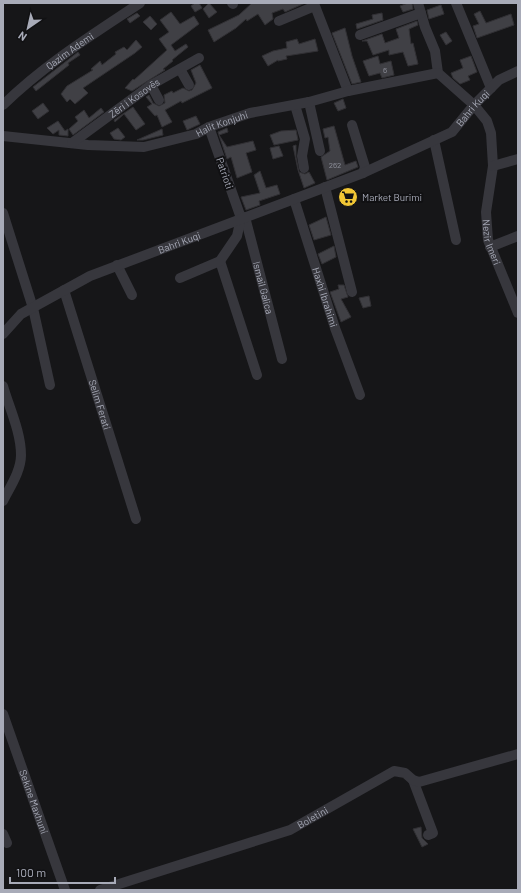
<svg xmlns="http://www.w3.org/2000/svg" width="521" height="893" viewBox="0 0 521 893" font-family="Barlow,sans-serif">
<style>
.building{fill:#404045;stroke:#313034}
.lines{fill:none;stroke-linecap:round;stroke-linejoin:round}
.minor{stroke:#37373d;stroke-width:10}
.labels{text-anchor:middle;stroke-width:4;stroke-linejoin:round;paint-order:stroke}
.number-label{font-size:8px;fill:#8e909b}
.street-label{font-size:10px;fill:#a8abb8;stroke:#111113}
.poi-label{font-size:10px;fill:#a8abb8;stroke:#111113;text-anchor:start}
</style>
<rect width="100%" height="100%" fill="#161618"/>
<path class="building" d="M195,3H199L202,8L195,12L191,6Z
M209,3L217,12L209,18L203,9Z
M252,3H305L285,12L283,9L272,13L273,19L265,25L258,14L247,21L246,19L236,28L214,42L208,30L239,15Z
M408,3H412L413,9L403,12L400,6Z
M441,5L444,14L429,19L427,10Z
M480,11L486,23L511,14L514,25L477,38L473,26L479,24L474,14Z
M171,12L180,24L194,16L199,24L171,45L175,51L186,44L188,47L172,60L173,61L163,69L165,70L132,91L125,88L133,79L134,80L167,50L159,39L169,32L160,20Z
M137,13L140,16L130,23L127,19Z
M382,13L383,20L357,29L356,24L373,19L372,15Z
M150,16L157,24L151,30L143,22Z
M417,21L418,25L409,29L411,44L413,43L418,64L408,66L403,52L389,55V50L373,55L367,41H362L382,34L385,43L399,38L396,29Z
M345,28L352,56L361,82L352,84L332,33Z
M446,32L452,41L446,45L440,35Z
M297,39L299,44L315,39L318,51L286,56L287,59L278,61V60L268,66L262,56L273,51L287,48L286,42Z
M136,40L142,47L135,53L83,88L88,93L75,104L70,99L67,102L61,94L67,86L93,70L91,69L100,61L102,65L116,54L115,52L124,47L127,50Z
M78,52L80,55L68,63L69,65L36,91L33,87Z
M378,56L380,64L391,61L394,75L382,78L380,73L369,76L363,61Z
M471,56L477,72L468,76L470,80L460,84L453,78L451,73L463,68L460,60Z
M200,65L212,88L182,103L181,101L165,110L172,122L162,127L157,115L155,116L147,107L152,104L146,97L149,95L153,103L159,106L165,103L164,95L172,91L173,93L183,88L189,91L192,90L196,83L191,70Z
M343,99L346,108L338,111L334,103Z
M43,103L49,111L38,119L32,111Z
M133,107L145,124L136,130L124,114L115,122L114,120Z
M101,108L104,112L73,135L69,129L78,121L75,117L84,110L89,118Z
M196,116L200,124L187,130L183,121Z
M58,121L65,131L68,129V136L59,135V130L53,134L47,128Z
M334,126L345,165L356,161L358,167L327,180L321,157L330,151L328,137L325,138L323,129Z
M118,128L125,137L121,140L114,139L110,133Z
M227,128L228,132L219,135L227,147L253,141L256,150L246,153L252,172L237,178L231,157L227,159L218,132Z
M162,129L163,135L143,140H137Z
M296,130L298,140L274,145L270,135L281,131Z
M296,145V157L299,172L305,174L309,172L315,183L304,188L298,170L293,146Z
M279,146L283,156L273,159L270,148Z
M260,171L266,188L277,185L280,194L259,201L260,205L246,210L241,197L260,193L254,175Z
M350,188L355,203L346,206L341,191Z
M326,217L331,235L314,240L309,225Z
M334,246L336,257L322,264L318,254Z
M338,285H344L348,297L341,299L351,317L341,322L330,292L339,289Z
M369,296L371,306L363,308L359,298Z
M421,827L422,838L428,844L422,847L413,829Z"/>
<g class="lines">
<g class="minor">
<path d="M232,3L233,4"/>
<path id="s1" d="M418,3L425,27L435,51L438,73L474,105L487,121L491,133L493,166L486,212L488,240L518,313"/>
<path d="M456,3L491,88"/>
<path d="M279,21L315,6L348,91"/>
<path d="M360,35L421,13"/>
<path d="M180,69L189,85"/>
<path d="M151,85L159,100"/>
<path d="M309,102L320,151"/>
<path id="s2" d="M3,105C45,64 92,35 140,3"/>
<path d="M295,105L305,139L302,156L304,168"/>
<path d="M352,125L365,167L363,173"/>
<path id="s3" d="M3,136L88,145L144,147L196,134L209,127L250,113L309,102L348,91L438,73"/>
<path d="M434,140L456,240"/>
<path id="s4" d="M72,143L151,85L199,58"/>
<path d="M493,166L518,159"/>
<path d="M325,187L352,292"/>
<path id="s5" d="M294,199L335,328L360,395"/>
<path d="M3,213L33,308L50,385"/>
<path id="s6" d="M245,217L282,359"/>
<path d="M490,247L518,236"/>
<path d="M220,261L257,375"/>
<path d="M117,265L132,295"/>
<path d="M180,278L220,261L237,236L241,218L209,127"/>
<path id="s7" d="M64,290L136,519"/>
<path id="s8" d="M3,334L21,314L90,276L363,173L452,132L474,105L499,80L518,71"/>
<path d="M3,386C9,407 21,432 21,455C21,471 10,487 3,501"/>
<path id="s9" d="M3,714L65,890"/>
<path d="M413,780L433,833L428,835"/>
<path d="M3,834L7,843"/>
<path id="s10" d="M100,890L290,830L394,771L405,773L413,780L419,782L518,754"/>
</g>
</g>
<defs>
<symbol id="supermarket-disc" viewBox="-11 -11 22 22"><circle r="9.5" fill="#f1c635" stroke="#111113"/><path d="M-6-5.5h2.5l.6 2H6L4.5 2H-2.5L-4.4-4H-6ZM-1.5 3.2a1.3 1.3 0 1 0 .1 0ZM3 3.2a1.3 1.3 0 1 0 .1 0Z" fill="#111"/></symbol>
</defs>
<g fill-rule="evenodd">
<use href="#supermarket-disc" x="337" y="186" width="22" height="22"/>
</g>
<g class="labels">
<g class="number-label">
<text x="385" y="73">6</text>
<text x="335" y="168">262</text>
</g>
<g class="street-label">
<text dy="4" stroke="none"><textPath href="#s2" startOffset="86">Qazim Ademi</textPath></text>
<text dy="4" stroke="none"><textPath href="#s4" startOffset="77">Zëri i Kosovës</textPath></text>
<text dy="4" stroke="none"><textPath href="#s8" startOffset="527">Bahri Kuqi</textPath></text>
<text dy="4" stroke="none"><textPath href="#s3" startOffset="223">Halit Konjuhi</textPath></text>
<text transform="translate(225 173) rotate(71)" y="4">Patrioti</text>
<text dy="4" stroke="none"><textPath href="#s1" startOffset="265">Nezir Imeri</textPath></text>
<text dy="4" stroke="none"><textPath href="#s8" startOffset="201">Bahri Kuqi</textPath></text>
<text dy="4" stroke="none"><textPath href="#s6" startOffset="73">Ismail Galica</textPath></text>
<text dy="4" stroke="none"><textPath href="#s5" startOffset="103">Haxhi Ibrahimi</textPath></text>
<text dy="4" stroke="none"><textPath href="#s7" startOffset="120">Selim Ferati</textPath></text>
<text dy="4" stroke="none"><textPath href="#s9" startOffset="93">Sekine Maxhuni</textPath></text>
<text dy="4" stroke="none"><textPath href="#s10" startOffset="225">Boletini</textPath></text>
</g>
<g class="poi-label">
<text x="362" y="201">Market Burimi</text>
</g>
</g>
<rect width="521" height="893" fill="none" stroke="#a8abb8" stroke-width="8"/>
<g transform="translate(28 28) rotate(214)" stroke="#111113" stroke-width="3" paint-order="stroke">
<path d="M0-3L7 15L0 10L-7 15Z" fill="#a8abb8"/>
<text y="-6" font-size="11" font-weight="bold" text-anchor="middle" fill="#a8abb8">N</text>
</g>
<path d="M10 877v6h105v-6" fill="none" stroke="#a8abb8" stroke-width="2"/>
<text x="16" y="877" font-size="12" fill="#a8abb8" stroke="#111113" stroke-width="3" paint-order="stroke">100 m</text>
</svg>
